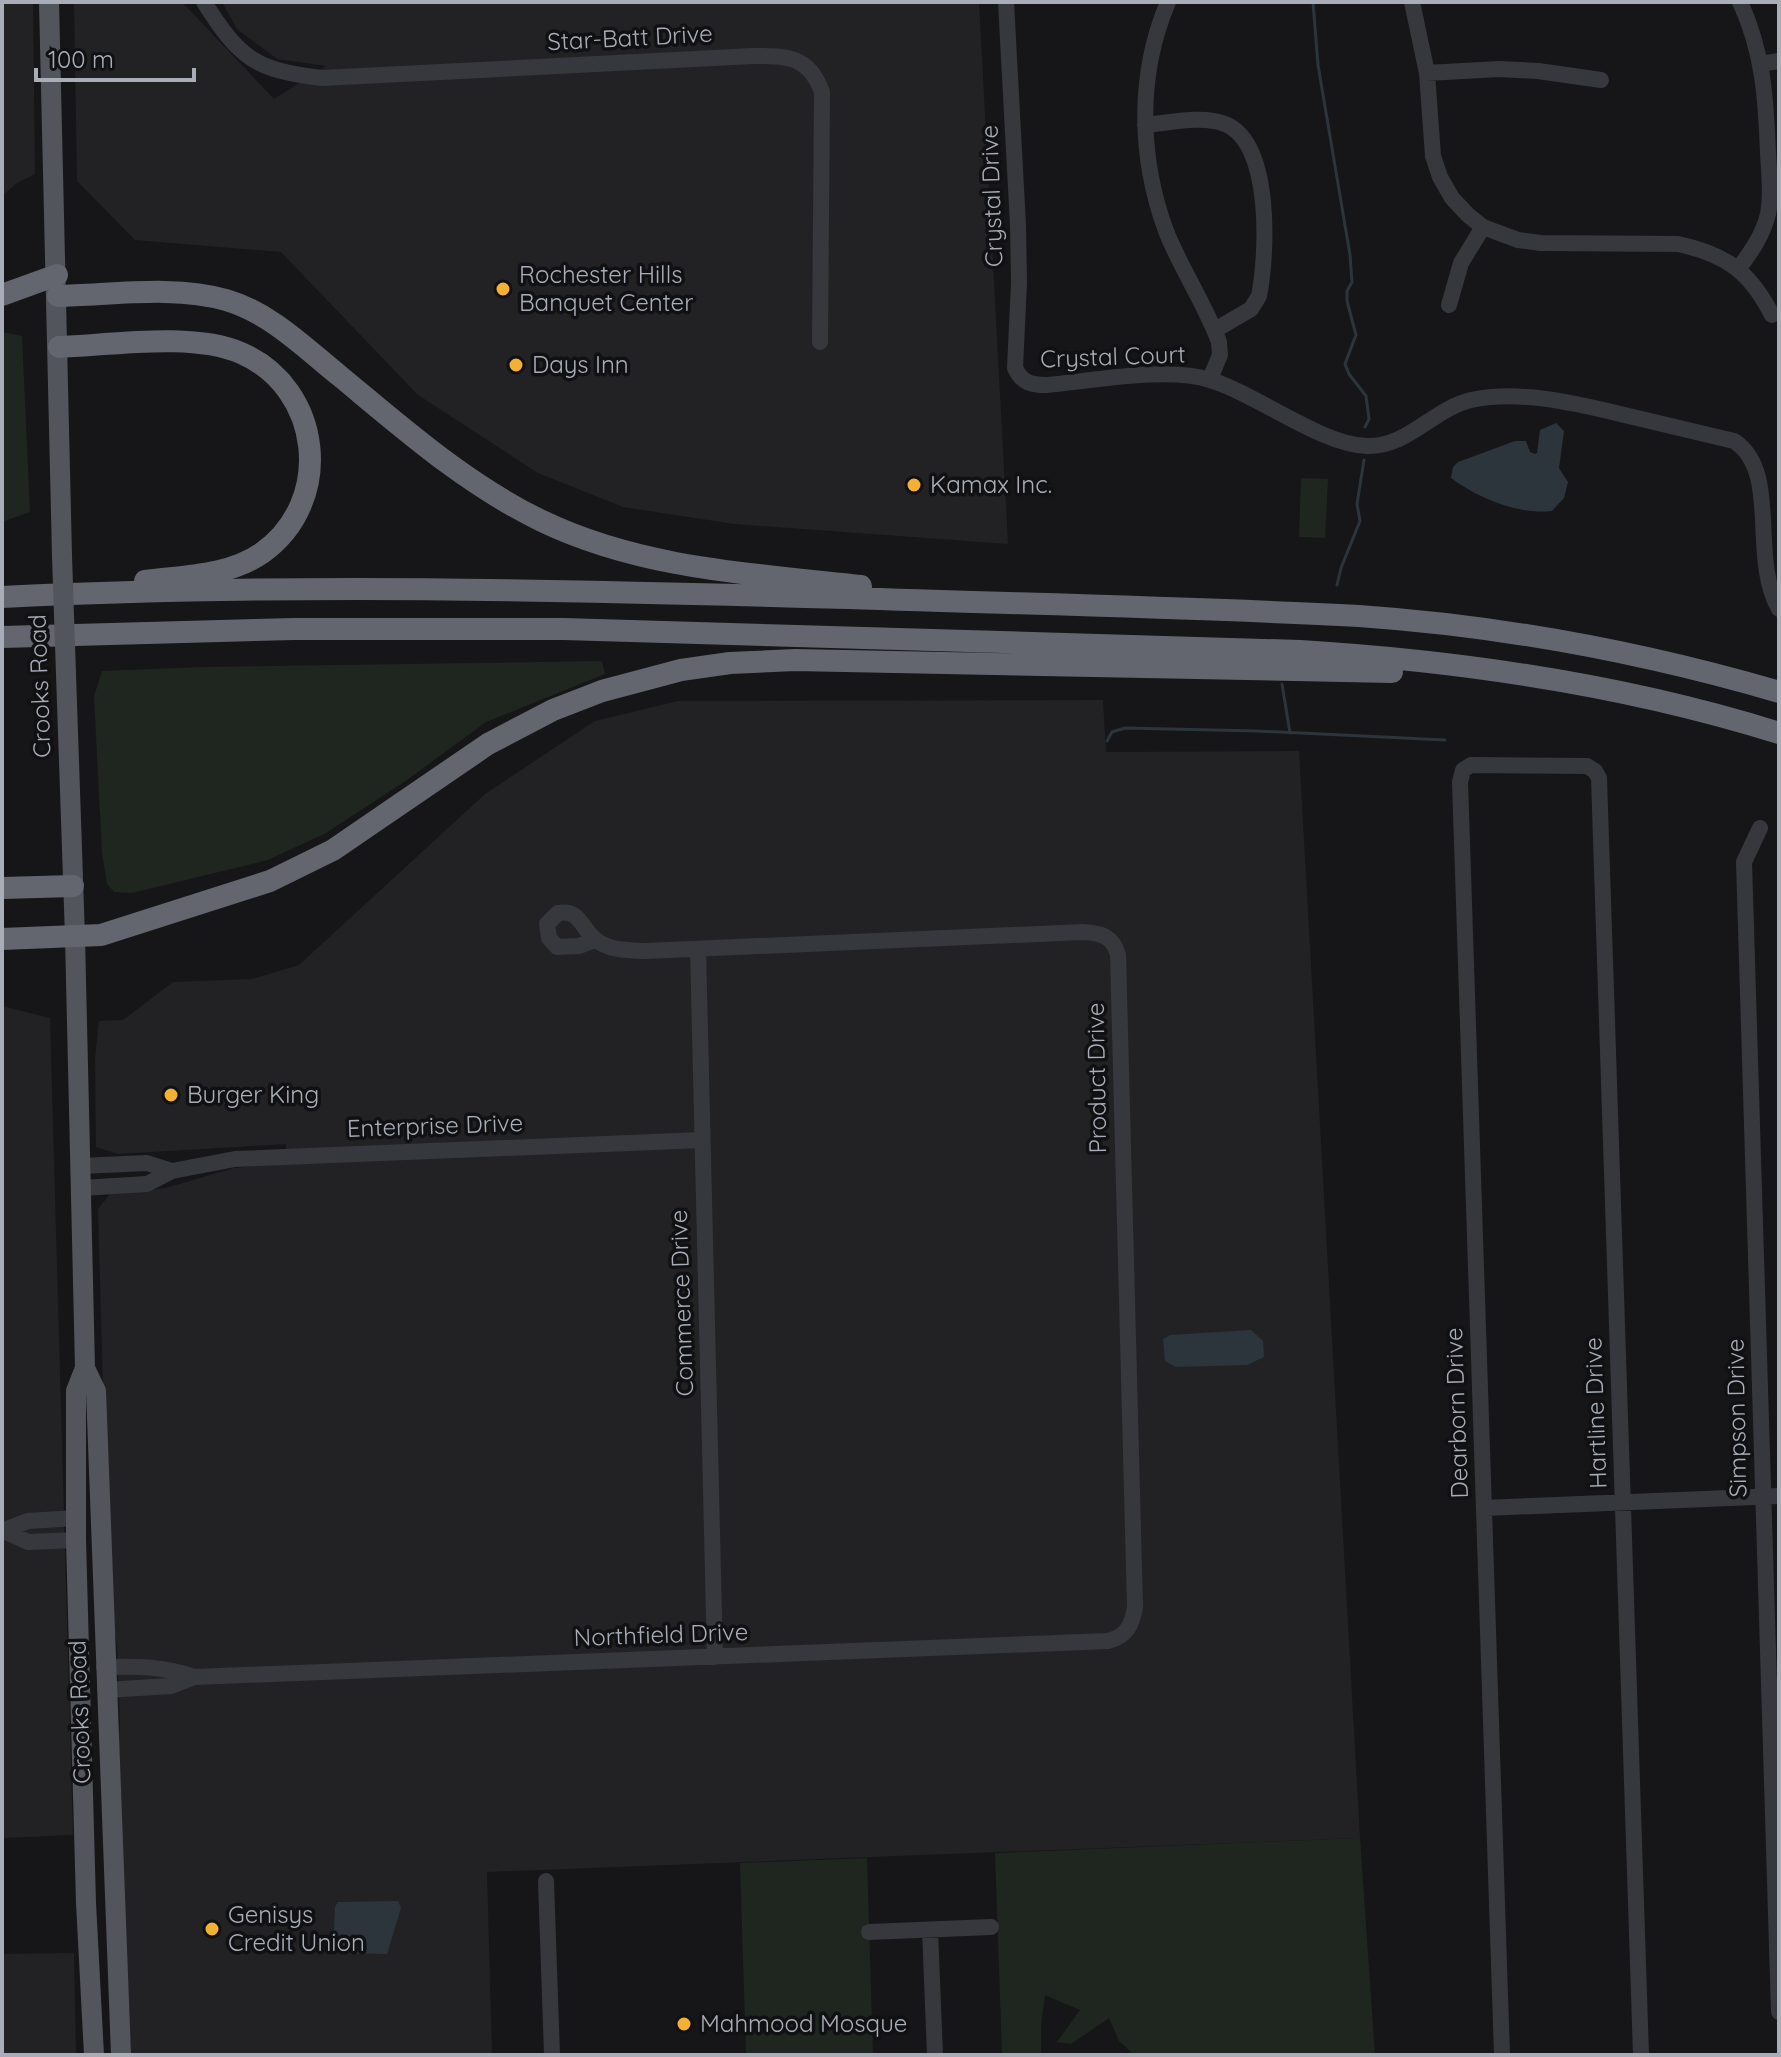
<svg xmlns="http://www.w3.org/2000/svg" width="1781" height="2057" viewBox="0 0 1781 2057" font-family="Quicksand,sans-serif">
<style>
.built{fill:#222225}
.green{fill:#1e261f}
.water{fill:#2c353c}
.lines{fill:none;stroke-linecap:round;stroke-linejoin:round}
.stream{stroke:#2c353c;stroke-width:3}
.minor{stroke:#37383d;stroke-width:16}
.major{stroke:#53555c;stroke-width:20}
.highway{stroke:#63666e;stroke-width:22}
.major-bridge{stroke:#53555c;stroke-width:20}
.poi-dot{fill:#f2b134;stroke:#111113;stroke-width:3}
.labels{text-anchor:middle;stroke-width:7;stroke-linejoin:round;paint-order:stroke}
.street-label{font-size:24px;fill:#a8adb8;stroke:#111113}
.poi-label{font-size:24px;fill:#a8adb8;stroke:#111113;text-anchor:start}
</style>
<rect width="100%" height="100%" fill="#161618"/>
<path class="built" d="M2,2H33L35,174L17,183L2,196Z
M74,2H182L274,99L326,66L277,59L237,29L222,2H979L1008,544L734,524L623,507L538,473L418,395L281,252L135,240L77,181Z
M1103,700L1106,752L1299,751L1360,1838L487,1872L492,2055H129L116,1771L120,1725L117,1645L109,1602L98,1209L110,1194L166,1188L234,1168L286,1164V1144L118,1154L96,1147L95,1058L99,1021L123,1020L173,982L252,979L299,965L485,794L595,721L678,701Z
M2,1006L50,1018L73,1835L2,1838Z
M74,1953L76,2055H2V1954Z"/>
<path class="green" d="M2,332L22,336L30,512L2,522Z
M1301,478L1328,479L1325,538L1299,537Z
M602,661L605,674L486,722L407,780L326,833L268,860L132,893L114,892L107,884L102,853L94,696L102,671L202,667Z
M1360,1838L1375,2055H1134L1119,2041L1109,2018L1071,2044L1057,2042L1080,2010L1045,1995L1041,2025V2055H1002L995,1853Z
M867,1858L873,2055H746L740,1863Z"/>
<path class="water" d="M1556,423L1564,431L1559,468L1568,482L1564,498L1552,511C1518,515 1478,498 1451,478L1453,467L1458,462L1515,441H1526L1530,452L1535,454L1537,453L1540,430Z
M1251,1330L1263,1341L1264,1357L1247,1365L1176,1367L1165,1361L1163,1339L1170,1335Z
M398,1901L401,1908L387,1954L339,1953L333,1949L335,1907L338,1902Z"/>
<g class="lines">
<path class="stream" d="M1313,2L1318,65L1350,255L1352,282L1347,291V301L1356,335L1345,364L1349,374L1366,396L1369,419L1365,427
M1337,585L1341,568L1360,521L1357,504L1364,460
M1282,684L1290,733
M1107,741L1112,732L1125,728L1257,731L1445,740"/>
<path class="minor" d="M204,2C240,59 255,70 322,78L753,56C788,56 809,56 822,92L820,342
M1006,2L1018,225L1019,283L1015,368C1022,383 1031,385 1047,385C1092,381 1168,366 1210,380C1257,394 1321,445 1367,446C1408,447 1433,409 1471,400C1524,389 1582,405 1633,417C1667,425 1701,433 1734,441C1781,471 1749,557 1779,609
M1168,2C1137,75 1139,157 1166,231C1181,269 1205,304 1219,342L1220,355L1210,379
M1412,2L1427,73L1433,156L1440,177L1452,198L1468,215L1483,227L1518,240L1541,243L1678,244C1726,254 1750,272 1772,315
M1761,64L1779,61
M1427,73L1499,69L1538,71L1601,80
M1145,125C1170,123 1202,115 1225,124C1273,143 1267,256 1259,296L1251,309L1215,330
M1739,268C1751,252 1763,235 1768,214C1772,194 1769,173 1768,153C1766,99 1763,51 1740,2
M1449,305L1461,263L1483,227
M1760,828L1744,862L1779,2012
M698,949L715,1657
M81,1166L147,1163L172,1171
M81,1188L147,1184L172,1171L235,1159L702,1140
M1484,1508L1779,1496
M2,1530L28,1542L76,1540
M4,1530L28,1521L76,1518
M104,1667C136,1666 163,1666 194,1677
M105,1690L171,1686L194,1677L1108,1641C1127,1636 1132,1625 1135,1607L1118,955C1113,936 1101,933 1083,932L645,951C629,950 610,951 596,940C581,929 581,909 558,913L547,924L549,938L557,947L579,946L595,940
M546,1881L552,2055
M930,1930L935,2055
M869,1932L991,1927
M1502,2055L1460,782L1463,770L1471,765L1587,766L1595,771L1599,778L1641,2055"/>
<path class="major" d="M49,2L62,556
M66,674L75,937L85,1368L76,1391V1540L86,1903L94,2055
M85,1368L96,1391L121,2055"/>
<path class="highway" d="M2,295L57,275
M58,296C111,295 175,285 226,300C271,313 306,349 341,377C405,430 467,485 542,521C642,569 753,574 861,586
M59,347C111,345 193,332 241,353C322,388 335,501 262,553C229,576 184,576 145,581
M2,597C284,583 566,590 848,598C1018,604 1189,607 1359,616C1502,626 1642,652 1779,692
M2,637L294,629H564L1300,651C1462,661 1623,684 1779,733
M2,888L73,886
M2,939L101,935L270,881L333,850L488,744L553,710L602,691L681,670L730,663L795,660L1392,672"/>
<path class="major-bridge" d="M62,556L66,674"/>
</g>
<g class="poi-dot">
<circle cx="503" cy="289" r="8"/>
<circle cx="516" cy="365" r="8"/>
<circle cx="914" cy="485" r="8"/>
<circle cx="171" cy="1095" r="8"/>
<circle cx="212" cy="1929" r="8"/>
<circle cx="684" cy="2024" r="8"/>
</g>
<g class="labels">
<g class="street-label">
<text transform="translate(630 38) rotate(-3)" y="8">Star-Batt Drive</text>
<text transform="translate(992 196) rotate(-92)" y="8">Crystal Drive</text>
<text transform="translate(1113 357) rotate(-2)" y="8">Crystal Court</text>
<text transform="translate(40 686) rotate(-92)" y="8">Crooks Road</text>
<text transform="translate(1097 1078) rotate(-91)" y="8">Product Drive</text>
<text transform="translate(435 1126) rotate(-2)" y="8">Enterprise Drive</text>
<text transform="translate(682 1303) rotate(-92)" y="8">Commerce Drive</text>
<text transform="translate(1457 1413) rotate(-92)" y="8">Dearborn Drive</text>
<text transform="translate(1596 1413) rotate(-92)" y="8">Hartline Drive</text>
<text transform="translate(1737 1418) rotate(-91)" y="8">Simpson Drive</text>
<text transform="translate(661 1635) rotate(-2)" y="8">Northfield Drive</text>
<text transform="translate(80 1712) rotate(-92)" y="8">Crooks Road</text>
</g>
<g class="poi-label">
<text x="519" y="283">Rochester Hills<tspan x="519" dy="28">Banquet Center</tspan></text>
<text x="532" y="373">Days Inn</text>
<text x="930" y="493">Kamax Inc.</text>
<text x="187" y="1103">Burger King</text>
<text x="228" y="1923">Genisys<tspan x="228" dy="28">Credit Union</tspan></text>
<text x="700" y="2032">Mahmood Mosque</text>
</g>
</g>
<rect width="1781" height="2057" fill="none" stroke="#a8adb8" stroke-width="8"/>
<path d="M36 68v12h158v-12" fill="none" stroke="#a8adb8" stroke-width="4"/>
<text x="48" y="68" font-size="24" fill="#a8adb8" stroke="#111113" stroke-width="6" paint-order="stroke">100 m</text>
</svg>
